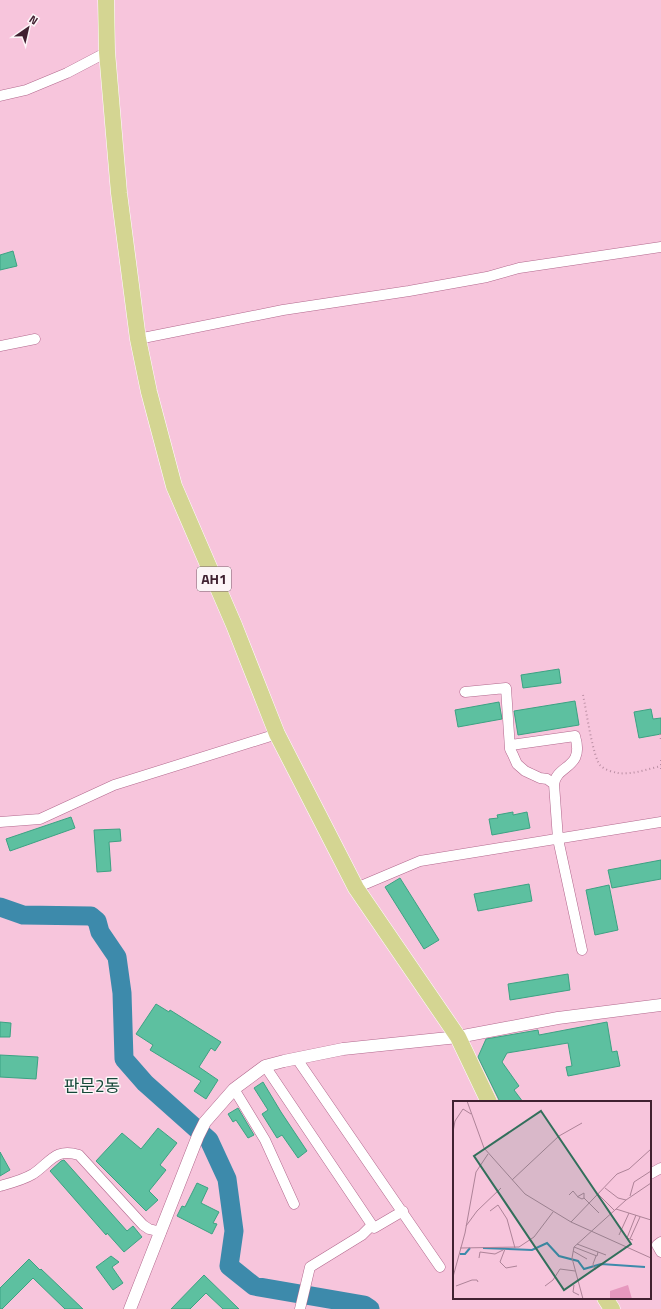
<svg xmlns="http://www.w3.org/2000/svg" width="661" height="1309" viewBox="0 0 661 1309" font-family="'Titillium Web','Noto Sans KR',sans-serif">
<style>
.lines{fill:none;stroke-linecap:round;stroke-linejoin:round}
.river{stroke:#3d8aab;stroke-width:19}
.building{fill:#5dc0a0;stroke:#3ca283}
.minor-casing{stroke:#b2688d;stroke-width:11}
.tertiary-casing{stroke:#b2688d;stroke-width:13}
.primary-casing{stroke:#fff;stroke-width:17}
.path{stroke:#ba8ea3;stroke-width:2;stroke-dasharray:1 3;stroke-linecap:butt}
.minor{stroke:#fff;stroke-width:10}
.tertiary{stroke:#fff;stroke-width:12}
.primary{stroke:#d4d592;stroke-width:16}
.labels{text-anchor:middle;stroke-width:3;stroke-linejoin:round;paint-order:stroke}
.shield{fill:#fcf4f7;stroke:#78606c;stroke-width:1}
.shield-label{font-size:14px;font-weight:bold;fill:#402131}
.quarter-label{font-size:17px;fill:#164839;stroke:#fcf4f7}
.inset-river{fill:none;stroke:#3d8aab;stroke-width:2}
.inset-road{fill:none;stroke:#ae8398;stroke-width:1}
.view{fill:#326f5b;fill-opacity:0.15;stroke:#326f5b;stroke-width:2}
.inset-edge{fill:none;stroke:#402131;stroke-width:2}
</style>
<rect width="100%" height="100%" fill="#f7c5dc"/>
<g class="lines">
<path class="river" d="M0,907L23,915L91,916L97,921L100,932L117,957L122,993L124,1059L145,1083L209,1140L227,1179L234,1231L229,1266L254,1286L364,1305L370,1309"/>
</g>
<path class="building" d="M13,251L17,266L0,270V255Z
M559,669L561,683L523,688L521,675Z
M575,701L579,725L518,735L514,711Z
M499,702L502,719L458,727L455,710Z
M651,709L653,719L661,718V734L639,738L634,712Z
M513,812V815L527,812L530,828L492,835L489,819L498,818L497,815Z
M71,817L75,828L10,851L6,839Z
M120,829L121,841L109,842L111,871L97,872L94,830Z
M661,860V879L612,888L608,870Z
M400,878L439,940L424,949L385,887Z
M529,884L532,901L478,911L474,894Z
M609,885L618,930L595,935L586,890Z
M568,974L570,990L510,1000L508,984Z
M156,1004L169,1012L170,1010L221,1042L215,1051L211,1048L199,1067L218,1080L206,1099L194,1091L201,1081L150,1050L153,1045L136,1034Z
M0,1022L11,1023L10,1037H0Z
M607,1022L612,1052L617,1051L620,1066L568,1076L566,1067L572,1066L568,1043L507,1053L502,1062L519,1086L514,1090L523,1102H500L478,1057L486,1039L538,1030L539,1035Z
M0,1055L38,1057L36,1079L0,1077Z
M263,1082L281,1112L307,1151L298,1158L282,1135L277,1138L262,1114L268,1110L254,1088Z
M238,1108L254,1135L248,1138L236,1120L233,1122L228,1114Z
M158,1128L177,1143L160,1165L166,1170L149,1191L158,1200L146,1211L96,1161L122,1133L141,1149Z
M0,1152L10,1170L0,1176Z
M64,1160L127,1231L133,1226L142,1237L124,1252L107,1233L106,1235L50,1171L61,1161Z
M197,1183L208,1188L201,1203L219,1212L213,1223L217,1224L212,1234L177,1216L182,1206L185,1207Z
M111,1256L119,1262L112,1267L123,1283L113,1290L96,1267Z
M29,1259L40,1270L41,1269L83,1309H65L33,1278L2,1309H0V1288Z
M204,1275L239,1309H223L206,1293L190,1309H171Z"/>
<g class="lines">
<defs>
<path id="minor" d="M0,96L26,90L67,73L107,52
M138,339L283,310L409,291L487,277L519,268L661,247
M0,346L35,339
M465,692L506,688L510,749L513,755L517,764L525,771L540,778L547,779L554,784C557,764 585,769 575,736L511,745
M554,784L558,839L582,950
M0,822L40,819L114,785L277,734
M356,888L420,861L661,822
M297,1059L440,1267
M265,1066L374,1228L403,1211
M234,1089L265,1140L294,1204
M650,1174L661,1168
M0,1186C11,1183 23,1180 33,1174C50,1163 55,1147 79,1155L143,1225L149,1229L161,1232
M661,1242L657,1245L661,1252
M300,1309L310,1267L362,1235L372,1225"/>
<path id="tertiary" d="M130,1309L198,1136L205,1122L234,1089L265,1066L284,1061L343,1049L458,1037L558,1018L661,1005"/>
<path id="primary" d="M106,0L107,52L119,193L138,339L149,392L174,486L234,625L277,734L356,888L458,1037L489,1102
M605,1298L612,1309"/>
</defs>
<use href="#minor" class="minor-casing"/>
<use href="#tertiary" class="tertiary-casing"/>
<use href="#primary" class="primary-casing"/>
<path class="path" d="M583,695C586,708 593,760 601,766C605,770 613,772 618,773C632,775 648,769 661,766
M660,734L661,740
M661,760V770"/>
<use href="#minor" class="minor"/>
<use href="#tertiary" class="tertiary"/>
<use href="#primary" class="primary"/>
</g>
<g class="labels">
<rect class="shield" x="197" y="567" width="34" height="24" rx="3"/>
<g class="shield-label">
<text x="214" y="584">AH1</text>
</g>
<g class="quarter-label">
<text x="92" y="1092">판문2동</text>
</g>
</g>
<g transform="translate(453 1101)">
<rect width="198" height="198" fill="#f7c5dc"/>
<path d="M175,184L179,198H157V190Z" fill="#e698be"/>
<path class="inset-river" d="M30,147L79,149L94,142L106,155L125,160L131,168L148,163L192,166M7,153H12L17,147"/>
<path class="inset-road" d="M14,0L31,47L72,93L118,121L198,157M0,31L2,20L10,8L18,13M59,79L106,35L129,22M152,87L165,97L173,99M145,93L161,109M116,94L120,90L125,96L129,98L131,97V92L124,96M177,95L181,81L198,70M131,97L146,112M163,108L198,119M37,110L45,104L54,118L62,147M118,121L164,73L176,68L198,48M13,125L24,110L48,87M166,134L176,112M177,138L187,116M180,139L174,137L183,114M124,143L153,154M121,146L144,155L145,151M7,147L66,146L81,136L100,111M52,148L47,161L53,167L64,165M120,150L134,158M26,157L27,151L42,153L50,149M142,169L140,163L143,155M0,176L12,132L23,71L35,53M121,184L120,191L126,194M3,185L19,179H24L25,181M92,185L100,179L107,168L122,170M130,198L119,157L121,146L173,99L198,82"/>
<path class="view" d="M88,10L178,143L111,189L21,55Z"/>
<rect width="198" height="198" class="inset-edge"/>
</g>
<g transform="translate(28 28) rotate(34)" stroke="#fcf4f7" stroke-width="3" paint-order="stroke">
<path d="M0-3L7 15L0 10L-7 15Z" fill="#402131"/>
<text y="-6" font-size="11" font-weight="bold" text-anchor="middle" fill="#402131">N</text>
</g>
</svg>
